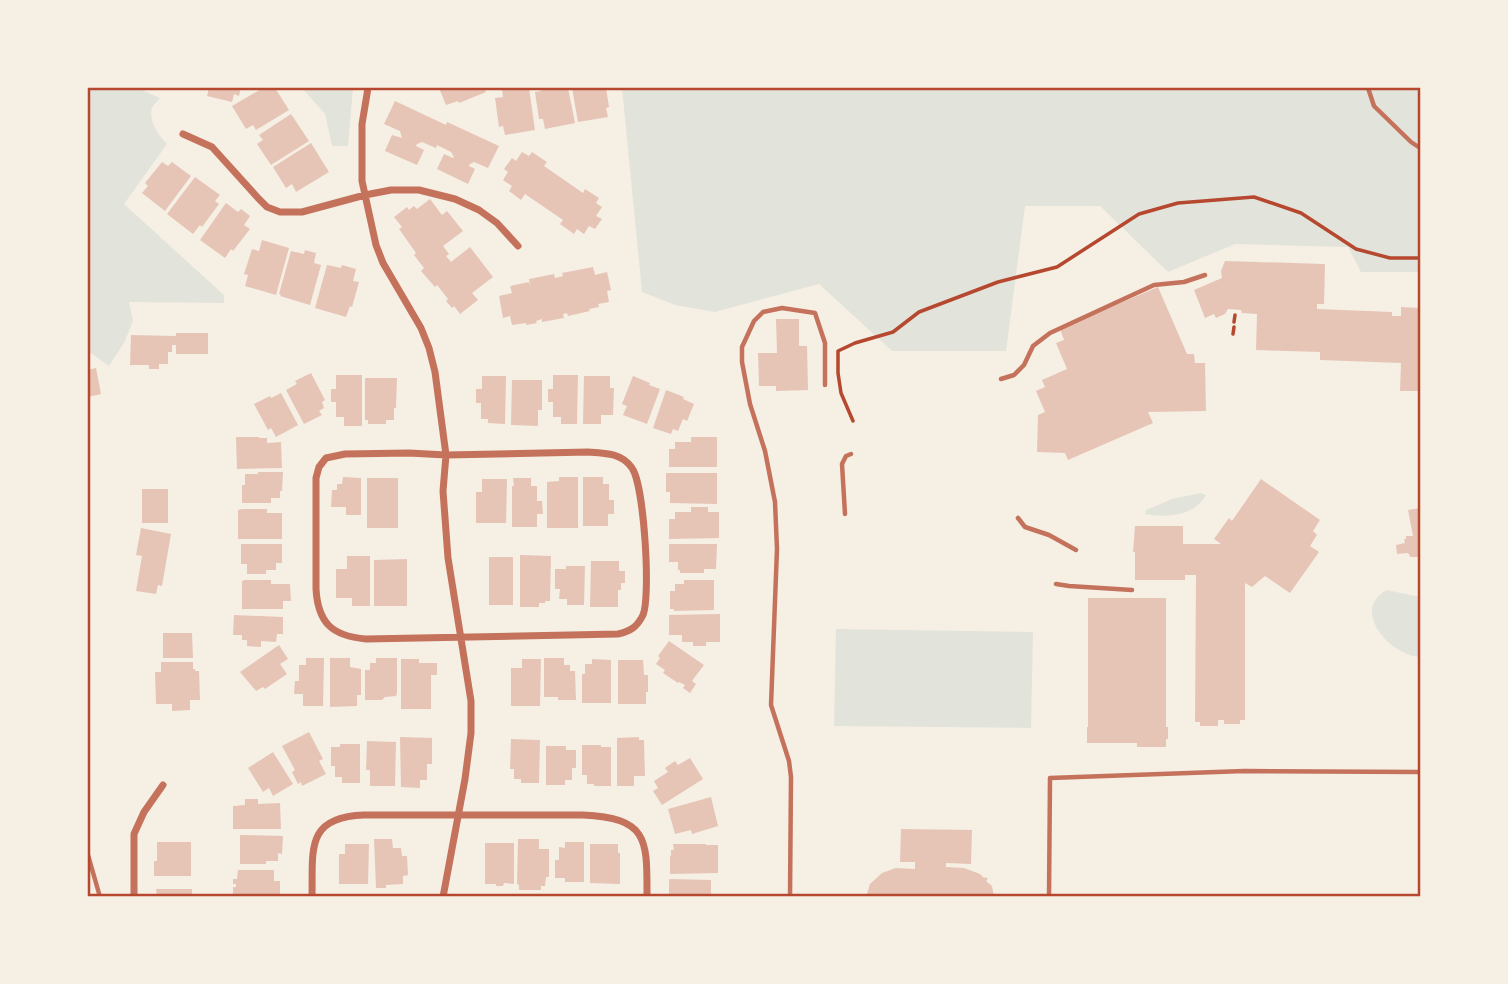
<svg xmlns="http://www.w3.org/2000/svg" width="1508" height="984" viewBox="0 0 1508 984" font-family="'Fira Sans',sans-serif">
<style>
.green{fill:#e2e4dc}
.building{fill:#e6c5b7}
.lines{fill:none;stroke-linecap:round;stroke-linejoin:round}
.path{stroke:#b5482f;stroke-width:3.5}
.service{stroke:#c5725c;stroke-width:4.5}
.minor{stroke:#c5725c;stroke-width:7}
.neatline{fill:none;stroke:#b5482f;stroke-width:2.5}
</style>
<rect width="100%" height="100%" fill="#f6efe4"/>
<path class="green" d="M88,88H138L160,98C157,102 154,104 152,108C148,121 159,136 167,144L124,204L224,295V303L129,302L133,321L124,343L109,366L88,351Z
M302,88H353L348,146H332L325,114Z
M622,88H1420V272H1361L1348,247L1235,244L1168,272L1100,206H1025L1006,351H892L819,284L715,312L675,305L642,292Z
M1201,493L1206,495C1195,516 1166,518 1145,514L1146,510L1172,499Z
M1387,590L1420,597V657C1391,656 1349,610 1387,590Z
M836,629L1033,632L1031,728L834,726Z"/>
<path class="building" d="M209,88H241L239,96L234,94L232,102L207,96Z
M263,88H275L289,110L256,130L253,125L246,129L232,106Z
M439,88H484L486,92L459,103L458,101L446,105Z
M502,88H529L535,130L505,135L503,126L499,127L495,98L503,97Z
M541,88H568L575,123L545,129L543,119H539L535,92L541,91Z
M572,88H606L609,107L606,108L608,117L578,122Z
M395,101L446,125L447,122L499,146L488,168L474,162L470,164L469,166L475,169L468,184L437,169L444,154L453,158L454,157L451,152L437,145L436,148L422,142L417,144L416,146L424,150L417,165L385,151L392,135L402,138L400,131L384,124Z
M291,114L309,141L271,165L257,144L263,140L259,135Z
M311,143L329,172L296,192L292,184L286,188L273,167Z
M522,152L529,156L532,152L547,162L544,166L583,193L585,189L599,198L596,203L602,207L596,216L602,219L595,229L589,226L584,234L577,229L574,234L560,224L563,220L525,194L521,200L509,191L512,186L503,180L508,172L504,169L512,158L516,161Z
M162,162L168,166L172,162L191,176L165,211L142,193L148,186L145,183Z
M195,177L220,195L215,201L219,204L202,227L200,225L193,234L167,214Z
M430,199L442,215L447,211L463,231L443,246L449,254L446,256L451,262L470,247L493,277L472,293L478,300L460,314L454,306L452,308L446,301L448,299L437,285L435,287L421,271L424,268L414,255L416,253L399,229L402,227L394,217L407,207L409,210L414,206L417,209Z
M226,203L238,212L241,209L250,216L244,225L250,229L233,251L231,249L225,258L200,240Z
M262,240L289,248L276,295L245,286L248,275L244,274L252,249L259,251Z
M305,250L316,253L314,263L321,265L310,305L280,296L281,294H279L291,251L304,254Z
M1225,261L1325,264L1324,304H1317V309L1392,312V316H1401V307L1420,308V391H1400L1401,363L1320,360V352L1256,350L1257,314L1242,313L1241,310L1228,309L1225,314L1216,318L1214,314L1205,318L1194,290L1222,278L1221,271Z
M327,265L341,268L342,265L356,269L353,281L359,282L352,307L350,306L346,317L315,308Z
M593,267L595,275L607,272L611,290L607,291L609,302L598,304L599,307L589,309L590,311L568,316L567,313L563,314L564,318L542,322V319L536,321L537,323L526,325V323L512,325L510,316L503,318L499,296L512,293L510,286L529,282L531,289L529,279L554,274L555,278L563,276L562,273Z
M1158,287L1187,354H1194L1195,363H1205L1206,411L1148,412L1153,423L1068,460L1065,453L1037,452L1038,415L1045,412L1036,391L1045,387L1042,380L1067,369L1056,343L1064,340L1060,329Z
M776,319H799V346H807L808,390L776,391V386H759L758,353H777Z
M176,333H208V354H176V345H172V352H168V364H159V369H149V365H130L131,335L176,336Z
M96,368L101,394L88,397V370Z
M311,373L325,400L322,402L324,408L319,411L322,415L304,424L286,390L297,384L295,381Z
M336,375H362V426H344V417H336V402H331V389H336Z
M553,375H578L577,424H561V417H553V402H548V389H553Z
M482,376H506L505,424L488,423V419H481V403H476V389H482Z
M584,376H610V388H614L613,415H601V424H583Z
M633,376L650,383L649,385L660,389L647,424L623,415L627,406L622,404Z
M365,378H397L396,408H394V420H386V424H368V420H365Z
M512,380H542V410H538V426L511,425Z
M666,390L684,397L683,399L694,404L687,421L683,419L678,431L673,429L671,434L653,428Z
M281,393L298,425L276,437L271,428L268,430L254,404L270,396L271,398Z
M236,437H259V438H267V443L281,442L282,468L237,469Z
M691,437H717V467H669V449H675V442H691Z
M258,472H283L282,491H280V498H271V503H242V485H245V474H258Z
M666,473H717V504L670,503V492H666Z
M343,477L361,478V515H346V507H331L332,490H337V484H342Z
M559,477H578V528H547V482L559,481Z
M583,477H603V484H609V500H614V514H608V526H583Z
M367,478H398V528H367Z
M513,478H531V486H537V501H542L543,514H537V527H512V486H514Z
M482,479H507L506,523H476V492H482Z
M1261,479L1320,520L1313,531L1317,535L1310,546L1319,552L1290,593L1265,576L1252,587L1245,583V720H1240V724H1224V720H1218V726H1200V722H1195L1196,575H1185V580H1135V552H1133L1135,526H1183V544H1221L1214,539L1229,518L1232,521Z
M142,489H168V523H142Z
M691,507H708V512H719V538L669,539V519H675V512H691Z
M1420,508V568H1419L1418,557H1410L1409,554L1407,553L1397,554L1396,545L1405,543L1404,539H1406V536H1413L1408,510Z
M242,509H267V513H282V539H238V510Z
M141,528L171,534L162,586L158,585L156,594L136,591L142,556L136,555Z
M241,544H282V563H276V570H266V574H247V564H241Z
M669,544H717L716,569H704V573H680V570H678V562H669Z
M520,555L551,556L550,601H545V603H539V607H520Z
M347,556H370V606H352V598H336V569H347Z
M489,557H513V605H489Z
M407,559V606H374V560Z
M591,561H619V571H625V583H621V590H618V607H590Z
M566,566H585L584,605H567V599H559L560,589H555V569H566Z
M245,580H271V584H290L291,601H283V609H242V581Z
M684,580H714V610L674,611V609H670V591H675V584H684Z
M1088,598H1166V727H1168V739H1166V747H1137V743H1087V727H1088Z
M720,614V642H706V646H693V642H682V635H669V615Z
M234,615L283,617V634H277L276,642L261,641V647L247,646V640H242V635H233Z
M163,633H192L193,658H163Z
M669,641L704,665L692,681L696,684L690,693L683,688L685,685L679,682L678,683L663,673L665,670L656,664L660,658L658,656Z
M279,645L288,659L280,664L287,674L265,689L263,687L256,691L240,672Z
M306,658H324L323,706H303V694H294L295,681H299V665H306Z
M330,658H350V667L361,669V695H357V706L330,707Z
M376,658H397V693L396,696L385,697L382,700H365V670H370V663H376Z
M544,658H564V665H570V671H575L576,700H558V697H544Z
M401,659H419V663H437V675H431V709H401Z
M522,659H541L540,706H511V668H522Z
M592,659L611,660V703H582V674H585V664H592Z
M618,660H643L644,675H648V692H646V704H618Z
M161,662H193V669H195V671H199L200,700H190V710L172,711V704H156L155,672H161Z
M309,732L323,759L319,761L326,774L302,786L301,782L298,784L292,772L295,770L282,746Z
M400,737L432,738V764H427V780H420V788L401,787Z
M639,737V740H644L645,776H634V786H617V738Z
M511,739L540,740L539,783H521V779H514V769H510Z
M367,741L396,742L395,786H370V770H366Z
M340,744H360V783H342V777H335V766H331V747H340Z
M582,745H601V747H611V786H594V784H587V775H582Z
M546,746H566V750H576V768H572V780H565V785H546Z
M273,752L293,784L273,796L269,788L263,792L248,768Z
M690,758L703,779L662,805L653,791L658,788L654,781L668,772L665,768L675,761L678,765Z
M711,797L718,826L692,834L691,830L675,834L668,809Z
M245,799H258V804L280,803L281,829H233V806L245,805Z
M901,829L972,830L971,864L946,863V867L964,868L980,874L984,878L986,877L988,879L986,881L992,886L994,897H866L870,884L882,873L896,868L915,869V862H900Z
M240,835L283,836L282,854L278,853V861H266V864H240Z
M374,839H392L393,848H401L402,856H407L408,875L403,876V884L386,885V888H376Z
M518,839H539V849H549V877H546L545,886H541V890H519V885L517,884Z
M157,842H191V876H154V861H157Z
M565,842H584V882H565V878H555V860H559V847L565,848Z
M485,843H514V884L504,883L503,886H496V884H485Z
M345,844H369L368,884H339V854H345Z
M590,844H618V853H620V884L590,883Z
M673,844H706V845H718V873L670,874V856H671V850H674Z
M238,870H274V881H280V897H233V887H236V884H233V879H237Z
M669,879L711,880V897H669Z
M156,889H192V897H157Z"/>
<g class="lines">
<path class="path" d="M1234,322L1235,315
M1233,334L1234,327
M853,421L841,393L838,373V351L855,343L893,332L919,312L998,282L1057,267L1139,214L1178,203L1254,197L1301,213L1356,249L1390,258H1420"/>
<path class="service" d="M1368,88L1374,106L1411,142L1420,148
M1001,379L1014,375L1024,365L1033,346L1050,333L1154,285L1184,282L1205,275
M845,514L842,464L846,456L851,454
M1018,518L1025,527L1049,535L1076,550
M1056,584L1069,586L1132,590
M88,855L100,897
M790,897L791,777L789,761L771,705L777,549L775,502L765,451L750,404L742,362V347L754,321L763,312L782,308L815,313L825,343V385
M1049,897L1050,778L1244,771L1420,772"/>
<path class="minor" d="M368,88L362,124V181L376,245L383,263L421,328L429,348L435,372L446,455L443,491L448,558L471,701V733L465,779L443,897
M183,134L212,147L258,198L267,207L280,212H302L365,195L391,190H419L455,199L479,210L497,223L518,246
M588,452C605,453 622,453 632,468C644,485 651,595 643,615C637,627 631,631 618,634L366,639C332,636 318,623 316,589V478L319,467L326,458L345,454L409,453L446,455Z
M134,897V834L144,812L163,785
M312,897C313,850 305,817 364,815H583C649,818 647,840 647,897"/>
</g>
<rect width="1508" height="984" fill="none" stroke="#f6efe4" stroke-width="178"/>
<rect x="89" y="89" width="1330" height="806" class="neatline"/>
</svg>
